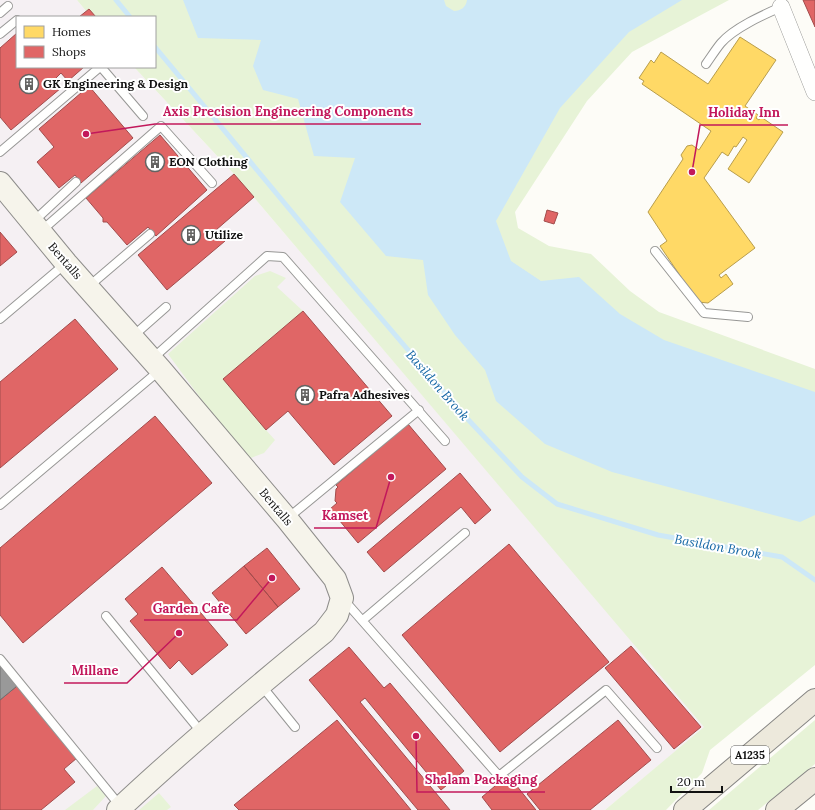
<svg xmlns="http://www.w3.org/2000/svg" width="815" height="810" viewBox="0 0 815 810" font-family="Lora,serif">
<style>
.industrial{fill:#f5f0f3}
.green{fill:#e7f3d7}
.water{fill:#cde8f7}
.homes{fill:#ffd966;stroke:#b89d4c}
.shops{fill:#e06666;stroke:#a24c4c}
.industry{fill:#999;stroke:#707070}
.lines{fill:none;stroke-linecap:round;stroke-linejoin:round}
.stream{stroke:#cde8f7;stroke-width:5}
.lane-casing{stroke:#979795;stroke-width:10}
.street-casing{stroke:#979795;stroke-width:18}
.secondary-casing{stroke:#8e8d8b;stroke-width:24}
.primary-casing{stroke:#858482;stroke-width:24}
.lane{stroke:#fffffe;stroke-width:8}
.street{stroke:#fffffe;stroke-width:17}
.secondary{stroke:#f6f4eb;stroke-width:22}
.primary{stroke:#ede9dc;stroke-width:22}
.labels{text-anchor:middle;stroke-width:4;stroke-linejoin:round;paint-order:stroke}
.shield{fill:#fff;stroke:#585858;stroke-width:1}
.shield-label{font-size:11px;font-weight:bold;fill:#111}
.poi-label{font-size:12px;font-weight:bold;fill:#111;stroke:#fff;text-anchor:start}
.street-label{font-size:12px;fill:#111;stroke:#fff}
.water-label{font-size:13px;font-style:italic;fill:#1768a6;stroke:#fff}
.leader{fill:none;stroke:#c2185b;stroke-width:1.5}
.callout-dot{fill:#c2185b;stroke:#fff;stroke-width:1.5}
.callout-label{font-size:13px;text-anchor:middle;font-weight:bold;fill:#c2185b;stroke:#fff;stroke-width:4;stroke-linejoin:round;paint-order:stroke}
</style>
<rect width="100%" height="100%" fill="#fdfcf7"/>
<path class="industrial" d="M0,0H77L91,17H17V67H134L234,174L705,727L605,810H0Z"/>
<path class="green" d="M77,0H729L632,52L587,101L515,212L518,228L549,246L591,254L630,291L659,312L815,369V665L710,750L702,773L666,810H605L704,727L234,174L134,67H155V17H91Z
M270,271L286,278L277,287L303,311L266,430L275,440L264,453L251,458L229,437L168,354L255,276Z
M815,720V764L758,810H709Z
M97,786L106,796L93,810H65Z
M159,793L171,807L167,810H139Z"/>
<path class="water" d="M183,0H444L446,6L454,11C461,11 466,7 467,0H682L629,32L560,108L496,221L511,261L541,281L579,277L620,314L664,340L815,392V515L800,522L612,472L545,444L496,401L485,370L455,335L428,295L423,260L386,256L340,202L355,158L314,156L298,99L263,90L253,66L261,40L198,38Z"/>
<path class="homes" d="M740,37L776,60L745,106L758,115L756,118L759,120L761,117L783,132L749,183L728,169L747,140L743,137L736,147L734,146L728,156L722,152L704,178L755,248L719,275L721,278L726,274L733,284L708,303L698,302L660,246L667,241L648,212L683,159L681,155L687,146L692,145L699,150L711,131L642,84L644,81L639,78L651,60L654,63L661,52L708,84Z"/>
<path class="shops" d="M803,0H815V27Z
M89,9L96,17H79Z
M17,33V67H84L68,81L61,73L54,80L61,88L11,130L0,117V48Z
M89,86L133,138L81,183L75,175L59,188L37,162L54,147L39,129Z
M160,135L207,190L156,236L148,227L127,245L107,222H103V218L86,198Z
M234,174L254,197L216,230L225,241L167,290L138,255Z
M547,210L558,213L554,224L544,221Z
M0,232L17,252L0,266Z
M303,311L392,416L334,465L288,411L266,430L223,379Z
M75,319L118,369L0,468V382Z
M155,416L212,483L23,643L0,615V548Z
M408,424L446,469L358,543L330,509L337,503L335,501L336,489L338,487L336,485Z
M460,473L491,510L475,524L461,507L384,572L367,552Z
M509,544L609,662L500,752L402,635Z
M267,548L300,589L278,607L244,566Z
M244,566L278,607L246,634L212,593Z
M162,567L228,645L192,675L179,660L170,669L130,621L138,614L125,599Z
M631,646L701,727L674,749L605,668Z
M349,647L384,688L390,683L464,771L441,790L365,698L360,702L450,810H418L309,680Z
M17,686L77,758L64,769L75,782L41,810H0V700Z
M337,720L411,810H239L234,805Z
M618,720L651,760L590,810H540L527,794Z
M508,775L536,810H492L482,797Z"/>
<path class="industry" d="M0,666L17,686L0,700Z"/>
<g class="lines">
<path class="stream" d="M116,0L130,17
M155,47L345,276L461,412L522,477L557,504L658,535L782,557L815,580"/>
<defs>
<path id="lane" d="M0,13L8,6
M0,34L17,20
M706,64C711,57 716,49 721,43C734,28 763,15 781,7L780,4
M101,67L143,116
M0,152L100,67
M33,222L76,182
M40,232L161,126L212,183
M655,251L704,313L748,317
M88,287L150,234
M0,319L65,264
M132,337L166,307
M152,359L267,256L283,257L445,441
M0,505L160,370
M288,518L419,410
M344,600L499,776L606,690L657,748
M106,616L202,733
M363,620L465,533
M0,659L121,807
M261,685L295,727"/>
<path id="street" d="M781,7L815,92"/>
<path id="secondary" d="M0,183L66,263L161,370L287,519L335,579L342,598L337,615L324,632C253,690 184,748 118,810"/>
<path id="primary" d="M685,810L815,700
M777,810L815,779"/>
</defs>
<use href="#lane" class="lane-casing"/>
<use href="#street" class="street-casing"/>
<use href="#secondary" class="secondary-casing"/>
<use href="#primary" class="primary-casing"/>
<use href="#lane" class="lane"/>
<use href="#street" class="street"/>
<use href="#secondary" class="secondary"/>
<use href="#primary" class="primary"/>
</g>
<defs>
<symbol id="building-ring" viewBox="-11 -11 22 22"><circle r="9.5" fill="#fff" stroke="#646362" stroke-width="1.5"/><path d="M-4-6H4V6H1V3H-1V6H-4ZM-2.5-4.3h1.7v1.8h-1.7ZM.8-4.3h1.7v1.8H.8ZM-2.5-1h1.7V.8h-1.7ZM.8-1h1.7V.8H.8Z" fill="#646362"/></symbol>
</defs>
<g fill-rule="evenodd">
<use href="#building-ring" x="18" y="73" width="22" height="22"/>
<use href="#building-ring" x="144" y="151" width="22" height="22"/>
<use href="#building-ring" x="180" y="224" width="22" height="22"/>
<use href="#building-ring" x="294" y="384" width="22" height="22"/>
</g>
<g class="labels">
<rect class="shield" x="731" y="746" width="38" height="18" rx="3"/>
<g class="shield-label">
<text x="750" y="759">A1235</text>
</g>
<g class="poi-label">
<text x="43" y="88">GK Engineering &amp; Design</text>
<text x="169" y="166">EON Clothing</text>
<text x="205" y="239">Utilize</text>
<text x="319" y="399">Pafra Adhesives</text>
</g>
<g class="street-label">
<text transform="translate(65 261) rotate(49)" y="4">Bentalls</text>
<text transform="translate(276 507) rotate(50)" y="4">Bentalls</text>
</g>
<g class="water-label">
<text transform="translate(438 385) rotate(49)" y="5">Basildon Brook</text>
<text transform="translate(718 546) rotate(10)" y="5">Basildon Brook</text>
</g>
</g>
<path class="leader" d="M86 134L155 124H421M692 172L700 125H788M391 477L376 528H314M272 578L237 620H144M179 633L127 683H64M416 736L417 792H545"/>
<g class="callout-dot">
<circle cx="86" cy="134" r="4"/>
<circle cx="692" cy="172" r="4"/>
<circle cx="391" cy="477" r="4"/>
<circle cx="272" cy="578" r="4"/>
<circle cx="179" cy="633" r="4"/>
<circle cx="416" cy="736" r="4"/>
</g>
<g class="callout-label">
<text x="288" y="116">Axis Precision Engineering Components</text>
<text x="744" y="117">Holiday Inn</text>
<text x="345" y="520">Kamset</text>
<text x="191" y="613">Garden Cafe</text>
<text x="95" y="675">Millane</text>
<text x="481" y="784">Shalam Packaging</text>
</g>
<rect x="16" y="16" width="140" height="52" fill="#ffffff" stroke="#a0a0a0"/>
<rect x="24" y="26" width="20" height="12" fill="#ffd966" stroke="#a0a0a0"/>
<text x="52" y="36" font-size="12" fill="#111111">Homes</text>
<rect x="24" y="46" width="20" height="12" fill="#e06666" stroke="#a0a0a0"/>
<text x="52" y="56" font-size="12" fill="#111111">Shops</text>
<path d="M671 786v6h51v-6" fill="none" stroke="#111111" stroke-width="2"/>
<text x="677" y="786" font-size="12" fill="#111111" stroke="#ffffff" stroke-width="3" paint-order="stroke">20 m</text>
</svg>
